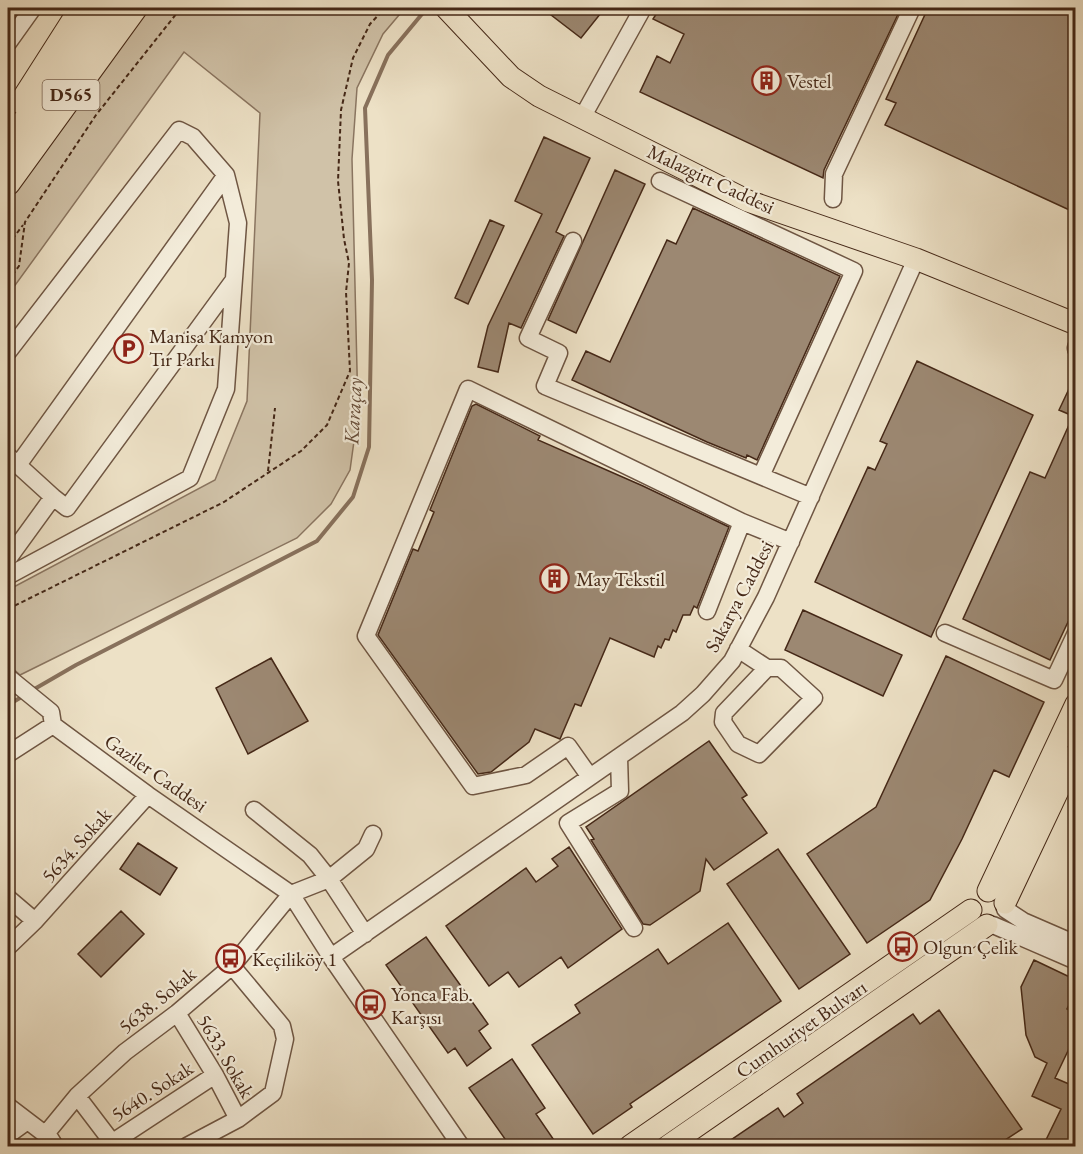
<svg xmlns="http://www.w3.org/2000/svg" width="1083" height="1154" viewBox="0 0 1083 1154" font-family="'EB Garamond',serif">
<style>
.green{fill:#d0c2a8;stroke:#8a7560;stroke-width:1.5}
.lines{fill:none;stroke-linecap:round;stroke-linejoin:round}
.stream{stroke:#88715c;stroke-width:4}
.building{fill:#9c8872;stroke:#452817;stroke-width:1.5}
.minor-casing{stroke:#6f5643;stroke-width:19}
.major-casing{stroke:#452817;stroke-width:23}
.highway-casing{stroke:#452817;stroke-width:26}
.path{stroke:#452817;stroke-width:2;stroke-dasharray:4.5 3;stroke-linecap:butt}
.minor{stroke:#f3ecda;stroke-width:16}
.major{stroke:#ede1c6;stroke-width:21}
.highway{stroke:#ede1c6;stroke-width:24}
.labels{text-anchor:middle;stroke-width:4.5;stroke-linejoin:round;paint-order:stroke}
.shield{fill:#f3ecda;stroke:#796352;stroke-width:1.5}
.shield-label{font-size:18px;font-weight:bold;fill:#452817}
.poi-label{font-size:20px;fill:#452817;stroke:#f3ecda;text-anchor:start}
.street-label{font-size:20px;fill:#452817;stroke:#f3ecda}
.water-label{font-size:21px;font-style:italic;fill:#664d3a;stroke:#f3ecda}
</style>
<rect width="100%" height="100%" fill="#ede1c6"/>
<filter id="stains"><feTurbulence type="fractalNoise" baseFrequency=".00333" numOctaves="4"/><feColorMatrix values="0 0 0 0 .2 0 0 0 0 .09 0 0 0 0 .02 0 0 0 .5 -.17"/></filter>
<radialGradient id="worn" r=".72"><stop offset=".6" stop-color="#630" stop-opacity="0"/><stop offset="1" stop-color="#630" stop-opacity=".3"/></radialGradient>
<path class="green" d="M148,8H405L383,34L357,88L352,159L358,412L350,470L331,504L297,538L20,675L8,664V590L215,480L247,401L260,113L184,52L8,295V201Z"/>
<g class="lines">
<path class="stream" d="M31,691L76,665L317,541L353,497L369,447L372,280L365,108L388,55L427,8
M8,705L25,695"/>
</g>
<path class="building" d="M542,8H605L581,38Z
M660,8H901L824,170L823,178L640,92L657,56L670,63L684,34L653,19Z
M928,8H1076V213L885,125L896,103L886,99Z
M544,137L590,158L556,232L564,236L521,328L509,323L498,372L478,367L488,326L542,214L515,201Z
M615,170L645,184L576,333L548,320Z
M693,208L840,276L757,460L747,455L746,458L707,442L572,380L586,351L610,362L667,240L676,244Z
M490,220L504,226L468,304L455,298Z
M917,361L1033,415L931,637L815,582L868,467L875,470L887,444L880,441Z
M1076,374V605L1050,660L963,619L1030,472L1045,478L1073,416L1059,410Z
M476,404L540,436L538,440L643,486L729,527L697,608L694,606L690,615H683L676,632L673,630L669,640L665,639L661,648L658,646L654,657L610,638L581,706L575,704L560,739L535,729L529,742L491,772L478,774L378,635L413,549L418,551L434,512L430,510L472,406Z
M803,610L902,655L883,696L785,650Z
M946,656L1044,702L1009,777L994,770L962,839L930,900L867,943L807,854L876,807Z
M271,658L308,721L248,754L216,688Z
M709,741L747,795L742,798L767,833L714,870L706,859L700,891L650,925L643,924L591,840L594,839L586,827Z
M138,843L177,868L160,895L120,869Z
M569,847L622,929L568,968L561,957L519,987L508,972L489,986L446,926L526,868L536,882L558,866L552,859Z
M778,849L850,954L799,989L727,884Z
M121,911L144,934L101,977L78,954Z
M728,923L781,1001L630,1104L632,1107L593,1134L532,1045L580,1013L575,1005L658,949L668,964Z
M426,937L488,1024L479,1031L491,1048L467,1066L455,1048L448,1053L386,965Z
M1034,960L1076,980V990L1067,1009L1076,1014V1034L1055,1078L1076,1087V1146H1043L1061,1109L1032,1096L1047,1063L1035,1057L1026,1035L1021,987Z
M939,1010L1022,1129L996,1146H722L778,1108L784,1117L803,1103L797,1094L913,1014L920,1024Z
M512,1059L545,1108L536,1114L558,1146H510L469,1088Z"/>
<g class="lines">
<defs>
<path id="minor" d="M8,43L33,8
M583,116L643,8
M660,181L854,271L761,476
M833,199L834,174L912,8
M573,241L528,338L559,353L545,386L811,497
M1076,347V349
M8,352L179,130L193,137L226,175L238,223L226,389L190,478L8,576
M8,456L53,497L8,559
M18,465L226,175
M53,497L67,508L233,281
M707,611L742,522
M945,633L1054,680L1076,633
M738,649L767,668H781L814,698L759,754L738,744L723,722L724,713L767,668
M8,677L51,712L53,725L148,795L291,894L331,957L461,1146
M8,754L53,725
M619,757L620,791L568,823L634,928
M590,777L568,746L526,775L473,786L366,636L468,389L742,522L791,542
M254,810L310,855L329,879L365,934
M8,898L35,921
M1005,909L1023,921L1076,944
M993,925L1076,961
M8,947L35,921L148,795
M331,957L682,713L703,694L732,661L766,597L916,259
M177,1013L215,1075L238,1119
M77,1096L115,1146
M8,1106L50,1138L55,1146
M8,1135L26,1122
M45,1135L77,1096L125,1052L177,1013L232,966L291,894L329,879L366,849L373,834
M113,1142L215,1075
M187,1146L238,1119L273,1093L285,1039L282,1026L232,966"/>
<path id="major" d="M446,8L511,77L539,96L748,201L916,259L1076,324
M988,891L1076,704
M1005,903L1076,753
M630,1146L971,910
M668,1146L987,925"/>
<path id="highway" d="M22,102L82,8
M8,144L108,8
M8,183L135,8"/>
</defs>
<use href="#minor" class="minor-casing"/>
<use href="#major" class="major-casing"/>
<use href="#highway" class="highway-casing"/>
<path class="path" d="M8,245L23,225
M8,281L19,266L25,222L96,115L181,8
M268,471L275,408
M8,609L224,502L301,451L327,425L350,371L346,292L349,263L344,239L338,181L341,110L353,58L370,24L385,8"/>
<use href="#minor" class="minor"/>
<use href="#major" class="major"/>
<use href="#highway" class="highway"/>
</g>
<defs>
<symbol id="building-ring" viewBox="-11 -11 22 22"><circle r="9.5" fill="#f3ecda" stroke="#8f2418" stroke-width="1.5"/><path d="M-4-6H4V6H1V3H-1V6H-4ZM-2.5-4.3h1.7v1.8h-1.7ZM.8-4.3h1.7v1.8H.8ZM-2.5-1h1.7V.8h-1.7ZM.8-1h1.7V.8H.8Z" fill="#8f2418"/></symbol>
<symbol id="parking-ring" viewBox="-11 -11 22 22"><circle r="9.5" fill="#f3ecda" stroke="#8f2418" stroke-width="1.5"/><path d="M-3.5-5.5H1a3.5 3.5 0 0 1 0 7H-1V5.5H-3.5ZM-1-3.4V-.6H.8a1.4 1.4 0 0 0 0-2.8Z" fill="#8f2418"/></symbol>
<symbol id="bus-ring" viewBox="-11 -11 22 22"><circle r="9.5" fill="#f3ecda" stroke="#8f2418" stroke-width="1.5"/><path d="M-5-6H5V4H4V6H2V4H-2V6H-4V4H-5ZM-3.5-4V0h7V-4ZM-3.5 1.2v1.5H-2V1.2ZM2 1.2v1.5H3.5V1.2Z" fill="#8f2418"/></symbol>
</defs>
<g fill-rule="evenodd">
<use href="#building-ring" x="750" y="64" width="33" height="33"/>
<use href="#parking-ring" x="112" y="332" width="33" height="33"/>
<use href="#building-ring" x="538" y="562" width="33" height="33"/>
<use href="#bus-ring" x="886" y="930" width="33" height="33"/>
<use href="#bus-ring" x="214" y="942" width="33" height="33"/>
<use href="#bus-ring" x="354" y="988" width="33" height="33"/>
</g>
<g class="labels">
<rect class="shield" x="42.5" y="80" width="57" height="30" rx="4.5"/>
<g class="shield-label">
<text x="71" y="101">D565</text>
</g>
<g class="poi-label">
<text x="787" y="88">Vestel</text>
<text x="149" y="343">Manisa Kamyon<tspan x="149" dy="23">Tır Parkı</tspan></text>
<text x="576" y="586">May Tekstil</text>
<text x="923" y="954">Olgun Çelik</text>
<text x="252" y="966">Keçiliköy 1</text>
<text x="391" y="1001">Yonca Fab.<tspan x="391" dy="23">Karşısı</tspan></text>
</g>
<g class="street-label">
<text transform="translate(711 179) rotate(25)" y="7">Malazgirt Caddesi</text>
<text transform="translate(739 596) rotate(-62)" y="7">Sakarya Caddesi</text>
<text transform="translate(156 773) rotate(35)" y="7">Gaziler Caddesi</text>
<text transform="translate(76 845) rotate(-48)" y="7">5634. Sokak</text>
<text transform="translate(157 1000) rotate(-39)" y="7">5638. Sokak</text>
<text transform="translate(801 1029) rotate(-35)" y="7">Cumhuriyet Bulvarı</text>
<text transform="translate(226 1056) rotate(60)" y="7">5633. Sokak</text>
<text transform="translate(152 1091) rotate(-33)" y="7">5640. Sokak</text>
</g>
<g class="water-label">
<text transform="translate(353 411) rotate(-87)" y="7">Karaçay</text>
</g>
</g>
<rect width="1083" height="1154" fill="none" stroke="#ede1c6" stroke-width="30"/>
<rect x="9" y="9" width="1065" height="1136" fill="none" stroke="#452817" stroke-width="3"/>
<rect x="15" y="15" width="1053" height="1124" fill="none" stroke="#452817" stroke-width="1.5"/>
<rect width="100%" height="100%" filter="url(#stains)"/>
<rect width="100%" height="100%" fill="url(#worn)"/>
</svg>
